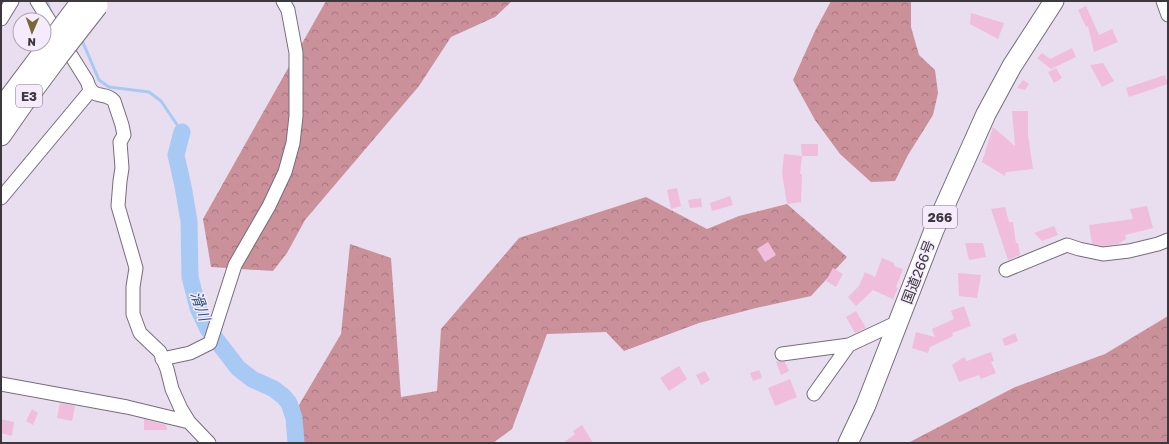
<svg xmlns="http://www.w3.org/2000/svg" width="1169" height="444" viewBox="0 0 1169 444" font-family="'Golos Text','Noto Sans JP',sans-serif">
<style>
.forest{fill:url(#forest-crowns)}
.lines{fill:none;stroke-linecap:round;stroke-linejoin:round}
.stream{stroke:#a9c9f5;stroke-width:3}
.river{stroke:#a9c9f5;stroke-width:17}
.building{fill:#f0bddd}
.minor-casing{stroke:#766d7b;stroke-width:15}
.highway-casing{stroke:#766d7b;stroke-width:21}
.minor{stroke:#fff;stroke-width:13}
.highway{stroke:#fff;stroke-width:19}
.highway-bridge-casing{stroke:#766d7b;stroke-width:21;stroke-linecap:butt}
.highway-bridge{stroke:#fff;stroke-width:19}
.labels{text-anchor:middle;stroke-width:3;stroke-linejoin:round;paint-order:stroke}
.shield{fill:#f6ebfc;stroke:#746e77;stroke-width:1}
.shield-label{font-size:13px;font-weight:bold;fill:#3c383e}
.street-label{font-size:14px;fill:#3c383e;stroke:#f6ebfc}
.water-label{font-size:15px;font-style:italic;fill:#264e84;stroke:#f6ebfc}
</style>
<defs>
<pattern id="forest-crowns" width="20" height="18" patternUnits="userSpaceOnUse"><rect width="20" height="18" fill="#cb919a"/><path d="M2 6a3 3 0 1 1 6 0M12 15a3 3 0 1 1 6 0" fill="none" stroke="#a6777f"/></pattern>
</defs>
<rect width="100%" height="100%" fill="#e8deef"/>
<path class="forest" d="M326,1H512L495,17L451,37L419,86L305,220L287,253L273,271L211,267L203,219Z
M831,1H911V27L919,55L935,70L938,93L933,115L908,155L895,181L871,182L840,154L815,120L793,80L815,31Z
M646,197L707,229L739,216L787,204L847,257L811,296L756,308L699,323L624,351L606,332L547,334L512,429L493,443H304L299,405L341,334L350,244L391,258L401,397L437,391L441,329L519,238Z
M1168,316V443H908L1015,387L1105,354Z"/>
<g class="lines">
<path class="stream" d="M47,1L51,12
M81,38L99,80L109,87L149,92L161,101L182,132"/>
<path class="river" d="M182,132L176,155L183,186L189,221L190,277L198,308L208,329L238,368L252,379L274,389L284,397L289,403L294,418L296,443"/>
</g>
<path class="building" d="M1086,6L1099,35L1112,29L1118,42L1094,52L1088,26L1086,27L1078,10Z
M971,13L1004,23L998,39L970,24Z
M1072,48L1076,57L1051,69L1037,58L1042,53L1050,59Z
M1103,63L1114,81L1102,87L1090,65Z
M1056,68L1062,78L1054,83L1048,72Z
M1165,75L1168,84L1129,97L1126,88Z
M1023,80L1029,84L1025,90L1017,88Z
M1012,111H1028V135L1033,169L1006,172L1005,176L982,162L993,127L1015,146Z
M801,144H818V156H802Z
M784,154L802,156L800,174H802L801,202L787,204L782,173Z
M677,188L681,206L671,209L667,190Z
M730,196L733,205L712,211L710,203Z
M701,198L702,207L690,208L688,200Z
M1147,206L1153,228L1125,235L1126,239L1118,244L1103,246L1092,244L1089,225L1133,219L1130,209Z
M1005,207L1009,222H1013L1016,243H1018L1020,255L1008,260L991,209Z
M1054,226L1058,235L1042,241L1034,233Z
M768,242L776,255L765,262L757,249Z
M965,243H983L986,257L969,260Z
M882,258L894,263V266L903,269L896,287L898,288L893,299L873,290L856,306L848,297L859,286L865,272L875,277Z
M833,268L843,274L836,287L826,281Z
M958,273L981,275L977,298L959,296Z
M964,306L971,326L952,333L953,336L930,347L928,353L912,348L916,332L935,337L932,329L954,319L951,311Z
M856,311L866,328L855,333L846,317Z
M1015,333L1018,341L1005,346L1002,339Z
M991,352L994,361L991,362L996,373L981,379L979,375L959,382L952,365L964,357L967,361Z
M778,361L785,362L789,371L781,375L776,362Z
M679,366L687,379L669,391L660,378Z
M759,370L762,378L753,381L750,373Z
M705,371L710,380L701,385L696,375Z
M790,379L797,397L775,406L768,388Z
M60,403L75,406L72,421L57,418Z
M32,409L38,413L33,425L26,421Z
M1,419L14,422L12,436L1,433Z
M144,419L166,425L167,430H144Z
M582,425L593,443H563L575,434L573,431Z"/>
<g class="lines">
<defs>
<path id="minor" d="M37,1L87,81C93,102 104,90 114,101L122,125L124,135L120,142L122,168L120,181L118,206L136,268L133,287V314L140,333L160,352L167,369L172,389L181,409L189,422L209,443
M1163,1L1168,15
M1,19L12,1
M1,198L91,90
M1006,270L1067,245L1079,249L1103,254L1129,251L1158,244L1168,240
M782,354L849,345L814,394L849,345L898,322
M162,359L190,353L210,343L235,265L269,206L285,172L293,143L296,116V53L288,10L283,1
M1,384L127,407L189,422"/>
<path id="highway" d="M1,108L43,52
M1,136L24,103L59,56
M848,443L866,405L934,230L986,114L1012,66L1054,1"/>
</defs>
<use href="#minor" class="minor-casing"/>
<use href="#highway" class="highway-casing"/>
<use href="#minor" class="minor"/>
<use href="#highway" class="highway"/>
<defs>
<path id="highway-bridge" d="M43,52L81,1
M59,56L98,6"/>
</defs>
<use href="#highway-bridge" class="highway-bridge-casing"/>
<use href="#highway-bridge" class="highway-bridge"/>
</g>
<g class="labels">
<g class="shield">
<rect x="16" y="85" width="26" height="22" rx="3"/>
<rect x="923" y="206" width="34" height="22" rx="3"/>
</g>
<g class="shield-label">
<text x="29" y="101">E3</text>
<text x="940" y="222">266</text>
</g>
<g class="street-label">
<text transform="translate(918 272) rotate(-69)" y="5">国道266号</text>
</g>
<g class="water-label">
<text transform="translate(200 306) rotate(71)" y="5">滑川</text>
</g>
</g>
<rect width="1169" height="444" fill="none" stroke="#3c383e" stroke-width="4"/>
<g transform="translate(32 32) rotate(182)"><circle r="19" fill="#f6ebfc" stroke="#aca3b0"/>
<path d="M0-3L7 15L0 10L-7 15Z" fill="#786836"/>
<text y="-6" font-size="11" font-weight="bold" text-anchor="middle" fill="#3c383e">N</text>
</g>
</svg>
